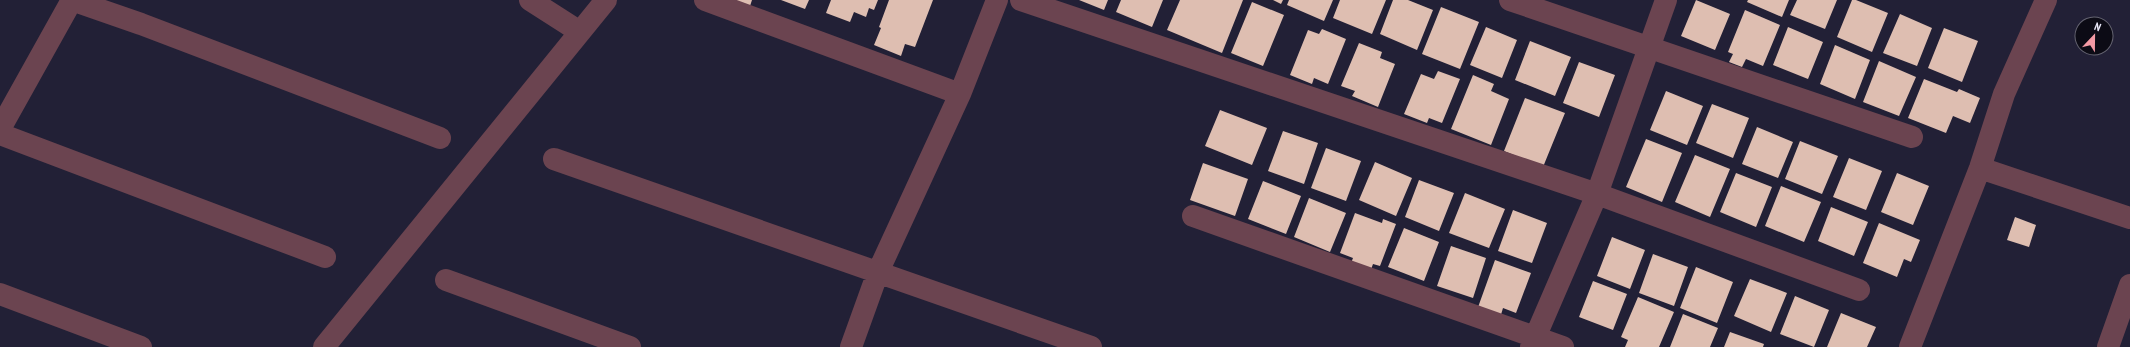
<svg xmlns="http://www.w3.org/2000/svg" width="2130" height="347" viewBox="0 0 2130 347" font-family="'PT Sans Narrow',sans-serif">
<style>
.building{fill:#debeb1}
.lines{fill:none;stroke-linecap:round;stroke-linejoin:round}
.street{stroke:#6b4450;stroke-width:22}
</style>
<rect width="100%" height="100%" fill="#222036"/>
<path class="building" d="M729,0H752L748,12Z
M781,0H809L805,9Z
M831,0H878L874,10L869,8L866,17L854,12L850,22L826,13Z
M889,0H933L915,47L905,44L901,56L874,45L881,28L879,27Z
M1079,0H1108L1104,10Z
M1121,0H1163L1152,27L1116,12Z
M1180,0H1243L1222,53L1167,30Z
M1273,0H1283L1281,4Z
M1289,0H1333L1324,21L1287,5Z
M1340,0H1386L1372,34L1333,18Z
M1393,0H1408L1433,10L1417,50L1380,34Z
M1696,0L1730,14L1715,50L1681,36Z
M1748,0H1789L1782,17L1747,2Z
M1797,0H1837L1825,29L1790,15Z
M1852,0H1856L1888,13L1872,52L1837,37Z
M1252,2L1284,15L1263,66L1231,53Z
M1441,7L1479,22L1460,69L1422,54Z
M1745,10L1780,25L1763,66L1746,59L1742,67L1729,62L1733,54L1728,52Z
M1900,14L1932,28L1917,66L1883,53Z
M1486,27L1517,40L1502,78L1470,65Z
M1788,27L1823,42L1808,79L1773,65Z
M1944,28L1978,41L1962,82L1928,68Z
M1322,29L1346,39L1328,84L1314,78L1312,84L1290,75L1308,30L1319,34Z
M1530,41L1571,57L1555,96L1515,80Z
M1359,43L1382,52L1380,58L1395,64L1378,107L1352,96L1355,91L1341,86Z
M1835,45L1870,60L1855,99L1820,84Z
M1879,61L1916,77L1899,116L1863,102Z
M1579,62L1615,75L1599,117L1563,103Z
M1438,71L1460,79L1442,123L1429,118L1427,123L1404,114L1421,74L1434,79Z
M1473,75L1494,84L1491,91L1509,99L1491,145L1451,129Z
M1924,79L1957,92L1959,89L1980,98L1970,123L1953,116L1946,133L1908,118Z
M1666,91L1703,106L1687,145L1650,130Z
M1525,98L1565,113L1543,167L1504,151Z
M1712,104L1749,118L1733,158L1696,143Z
M1220,110L1267,128L1252,165L1205,146Z
M1757,127L1793,142L1778,178L1742,164Z
M1283,131L1318,143L1304,184L1268,171Z
M1646,139L1682,153L1662,202L1626,187Z
M1800,141L1838,156L1822,194L1785,179Z
M1326,148L1361,161L1346,201L1311,188Z
M1695,155L1730,169L1710,217L1675,202Z
M1849,158L1882,171L1866,210L1833,197Z
M1375,162L1412,178L1396,216L1359,200Z
M1203,163L1248,179L1235,216L1190,200Z
M1736,173L1772,187L1756,227L1720,212Z
M1897,173L1929,186L1913,225L1881,212Z
M1419,180L1454,193L1439,231L1405,217Z
M1263,181L1301,196L1286,234L1248,219Z
M1781,186L1821,202L1804,242L1765,226Z
M1465,193L1505,209L1489,248L1449,233Z
M1309,198L1346,213L1330,252L1294,237Z
M1831,207L1868,222L1854,256L1818,241Z
M1513,210L1547,223L1532,263L1498,251Z
M1355,213L1382,223L1383,219L1396,224L1380,266L1373,264L1369,275L1349,268L1353,258L1340,253Z
M2015,217L2036,225L2029,247L2007,240Z
M1879,223L1920,240L1911,262L1904,259L1897,277L1863,263Z
M1404,228L1439,242L1424,281L1388,267Z
M1612,237L1645,250L1630,289L1597,276Z
M1451,246L1486,258L1473,298L1437,286Z
M1653,254L1688,267L1674,306L1639,293Z
M1495,260L1531,273L1516,313L1503,308L1500,318L1477,310Z
M1696,267L1733,282L1717,323L1680,308Z
M1750,279L1787,293L1771,332L1734,316Z
M1593,281L1627,294L1613,330L1579,317Z
M1795,296L1829,310L1814,347L1780,334Z
M1638,297L1674,312L1659,347H1625L1628,340L1621,337Z
M1841,313L1876,327L1867,347H1827Z
M1683,314L1718,328L1710,347H1670Z
M1730,332L1764,344L1763,347H1724Z"/>
<g class="lines">
<path class="street" d="M530,0L580,32
M705,0L960,94
M1021,0L1597,194L1859,290
M1510,0L1912,137
M0,129L72,0L141,24L440,138
M0,134L325,257
M554,159L1091,347
M1980,168L2130,218
M1193,216L1563,347
M446,280L630,347
M0,294L141,347
M324,347L606,0
M851,347L878,272L960,94L997,0
M1531,347L1597,194L1666,0
M1910,347L1980,168L2004,94L2046,0
M2108,347L2130,285"/>
</g>
<g transform="translate(2094 36) rotate(22)"><circle r="19" fill="#0c0b15" stroke="#656471"/>
<path d="M0-3L7 15L0 10L-7 15Z" fill="#f49aa5"/>
<text y="-6" font-size="11" font-weight="bold" text-anchor="middle" fill="#ebeafa">N</text>
</g>
</svg>
